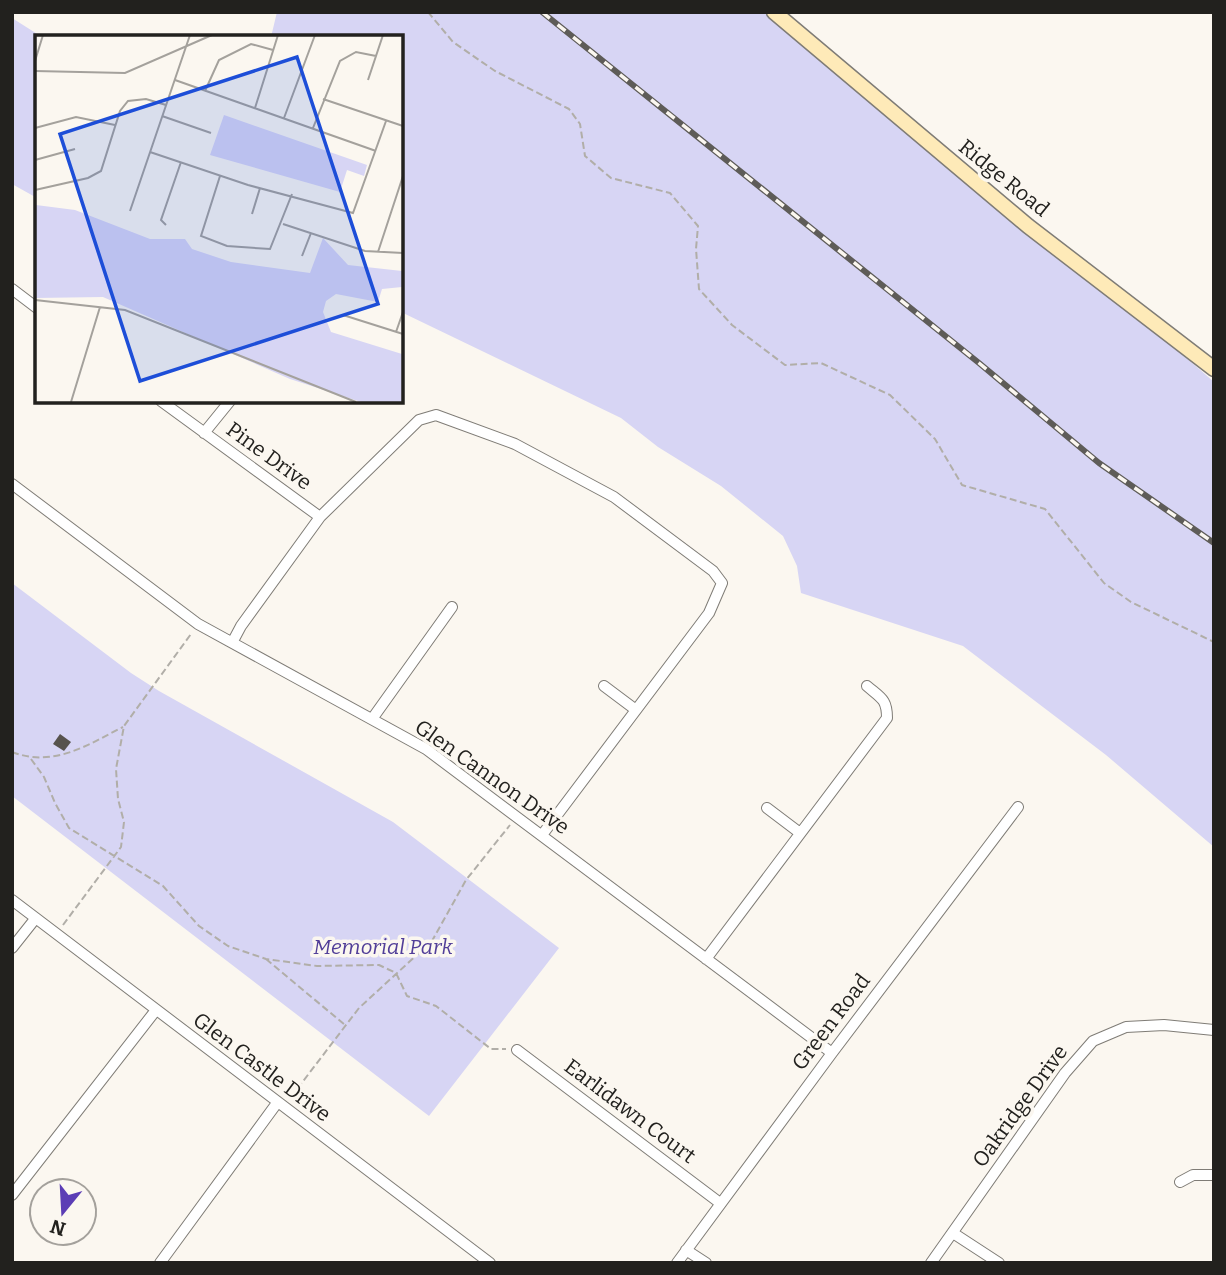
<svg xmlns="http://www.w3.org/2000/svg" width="1226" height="1275" viewBox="0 0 1226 1275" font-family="Bitter,serif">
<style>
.green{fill:#d7d5f4}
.building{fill:#57534d}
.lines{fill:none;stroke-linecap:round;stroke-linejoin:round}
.minor-casing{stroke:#7f7c76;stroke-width:12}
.secondary-casing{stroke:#7f7c76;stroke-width:17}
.path{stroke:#b1aea8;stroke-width:2;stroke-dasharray:7 3.5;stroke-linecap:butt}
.minor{stroke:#fff;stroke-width:10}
.secondary{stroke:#feeab8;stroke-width:14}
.rail-casing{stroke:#5e5c58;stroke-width:6}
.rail{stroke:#fbf7f0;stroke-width:3.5;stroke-dasharray:10;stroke-linecap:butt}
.labels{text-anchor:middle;stroke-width:7;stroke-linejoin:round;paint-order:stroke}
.street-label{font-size:21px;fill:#22211e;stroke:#fbf7f0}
.park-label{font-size:21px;font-style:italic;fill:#513e98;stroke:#fbf7f0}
.inset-road{fill:none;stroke:#a4a19c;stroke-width:2}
.view{fill:#1d4ed8;fill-opacity:0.15;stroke:#1d4ed8;stroke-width:3.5}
.inset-edge{fill:none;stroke:#22211e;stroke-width:3.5}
</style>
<rect width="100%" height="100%" fill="#fbf7f0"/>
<path class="green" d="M277,12H780L1125,304L1214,382V847L1106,755L963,646L801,593L797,566L783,536L721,486L658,447L621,418L401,312V37H271Z
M12,18L42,37H37V198L12,184Z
M12,583L131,673L159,691L393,822L559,948L429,1116L12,796Z"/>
<path class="building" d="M60,734L71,742L64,751L53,744Z"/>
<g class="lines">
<defs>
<path id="minor" d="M12,289L37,308
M161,401L320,517
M204,433L230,401
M12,484L198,624L426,749L832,1053
M233,641L241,626L320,517L419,420L436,415L515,444L614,497L713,571L722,583L709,613L542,835
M604,686L636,710
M372,719L452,607
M767,808L800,833
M12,900L490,1263
M12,948L35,919
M706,959L887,718C887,699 881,698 867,686
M517,1050L720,1203
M1180,1182L1193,1175H1214
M12,1195L156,1010
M953,1233L999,1263
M686,1250L706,1263
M160,1263L277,1103
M677,1263L832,1053L1018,807
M931,1263L1065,1073L1093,1041L1126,1027L1164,1025L1214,1030"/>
<path id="secondary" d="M774,12L1028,226L1214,369"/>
</defs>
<use href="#minor" class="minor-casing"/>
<use href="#secondary" class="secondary-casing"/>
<path class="path" d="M428,12L453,42L495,71L569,109L580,124L585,156L611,178L670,193L698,226L696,249L699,289L732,325L785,365L821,363L890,395L935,439L962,485L1045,509L1104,583L1131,602L1214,642
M12,752C54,768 87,745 123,727
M31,759L44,777L55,803L69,828L163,886L199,926L228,946L266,959L317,966L379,965L396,973L407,996L436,1006L491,1049H506
M63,925L121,847L124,822L118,799L116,769L124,726L191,634
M266,959L345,1025
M291,1097L359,1008L432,941L466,880L510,825"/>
<use href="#minor" class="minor"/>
<use href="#secondary" class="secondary"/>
<defs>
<path id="rail" d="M542,12L979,363L1099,463L1214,543"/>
</defs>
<use href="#rail" class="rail-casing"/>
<use href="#rail" class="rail"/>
</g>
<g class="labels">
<g class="street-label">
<text transform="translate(1004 178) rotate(39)" y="7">Ridge Road</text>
<text transform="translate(269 456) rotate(36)" y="7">Pine Drive</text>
<text transform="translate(492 777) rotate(35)" y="7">Glen Cannon Drive</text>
<text transform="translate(831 1022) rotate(-53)" y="7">Green Road</text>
<text transform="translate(262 1067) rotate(37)" y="7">Glen Castle Drive</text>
<text transform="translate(1020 1106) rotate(-54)" y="7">Oakridge Drive</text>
<text transform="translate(630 1111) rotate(37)" y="7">Earlidawn Court</text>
</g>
<g class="park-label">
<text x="383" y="954">Memorial Park</text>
</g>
</g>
<g transform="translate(35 35)">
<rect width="368" height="368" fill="#fbf7f0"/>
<path d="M189,80L332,130L329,141L312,135L305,157L175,120ZM1,170L40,175L115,204H150L157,214L196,227L275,238L288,203L313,230L367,236V252L347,254L343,267L301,259L291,266L288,277L296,297L367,319V367H326L255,344L68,262L0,263Z" fill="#d7d5f4"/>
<path class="inset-road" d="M0,26L8,0M0,36L90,38L177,0M140,45L341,116M333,45L348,0M170,56L184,25L216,9L238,15M288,64L368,91M220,73L243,0M127,81L176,98M249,83L280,0M0,93L41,82L80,90M278,93L305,26L321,17L341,21M115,117L213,150L318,178L351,86M0,125L40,114M185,141L166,201L192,211L235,214L257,159M0,155L53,143L66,136L85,76L93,66L111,64L131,70M95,176L155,0M217,179L225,153M248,189L330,216L368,218M131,190L126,185L146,127M343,217L368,141M267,221L276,198M0,265L90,275L321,367M308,280L368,299M361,297L368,277M36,367L65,272"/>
<path class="view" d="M262,22L343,269L105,346L25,99Z"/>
<rect width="368" height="368" class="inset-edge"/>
</g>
<rect width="1226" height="1275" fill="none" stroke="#22211e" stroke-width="28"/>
<g transform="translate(63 1212) rotate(198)"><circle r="33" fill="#fbf7f0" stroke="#a4a19c" stroke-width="2"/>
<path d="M0-5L12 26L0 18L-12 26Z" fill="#5b3db5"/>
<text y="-10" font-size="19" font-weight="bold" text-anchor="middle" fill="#22211e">N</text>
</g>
</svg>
